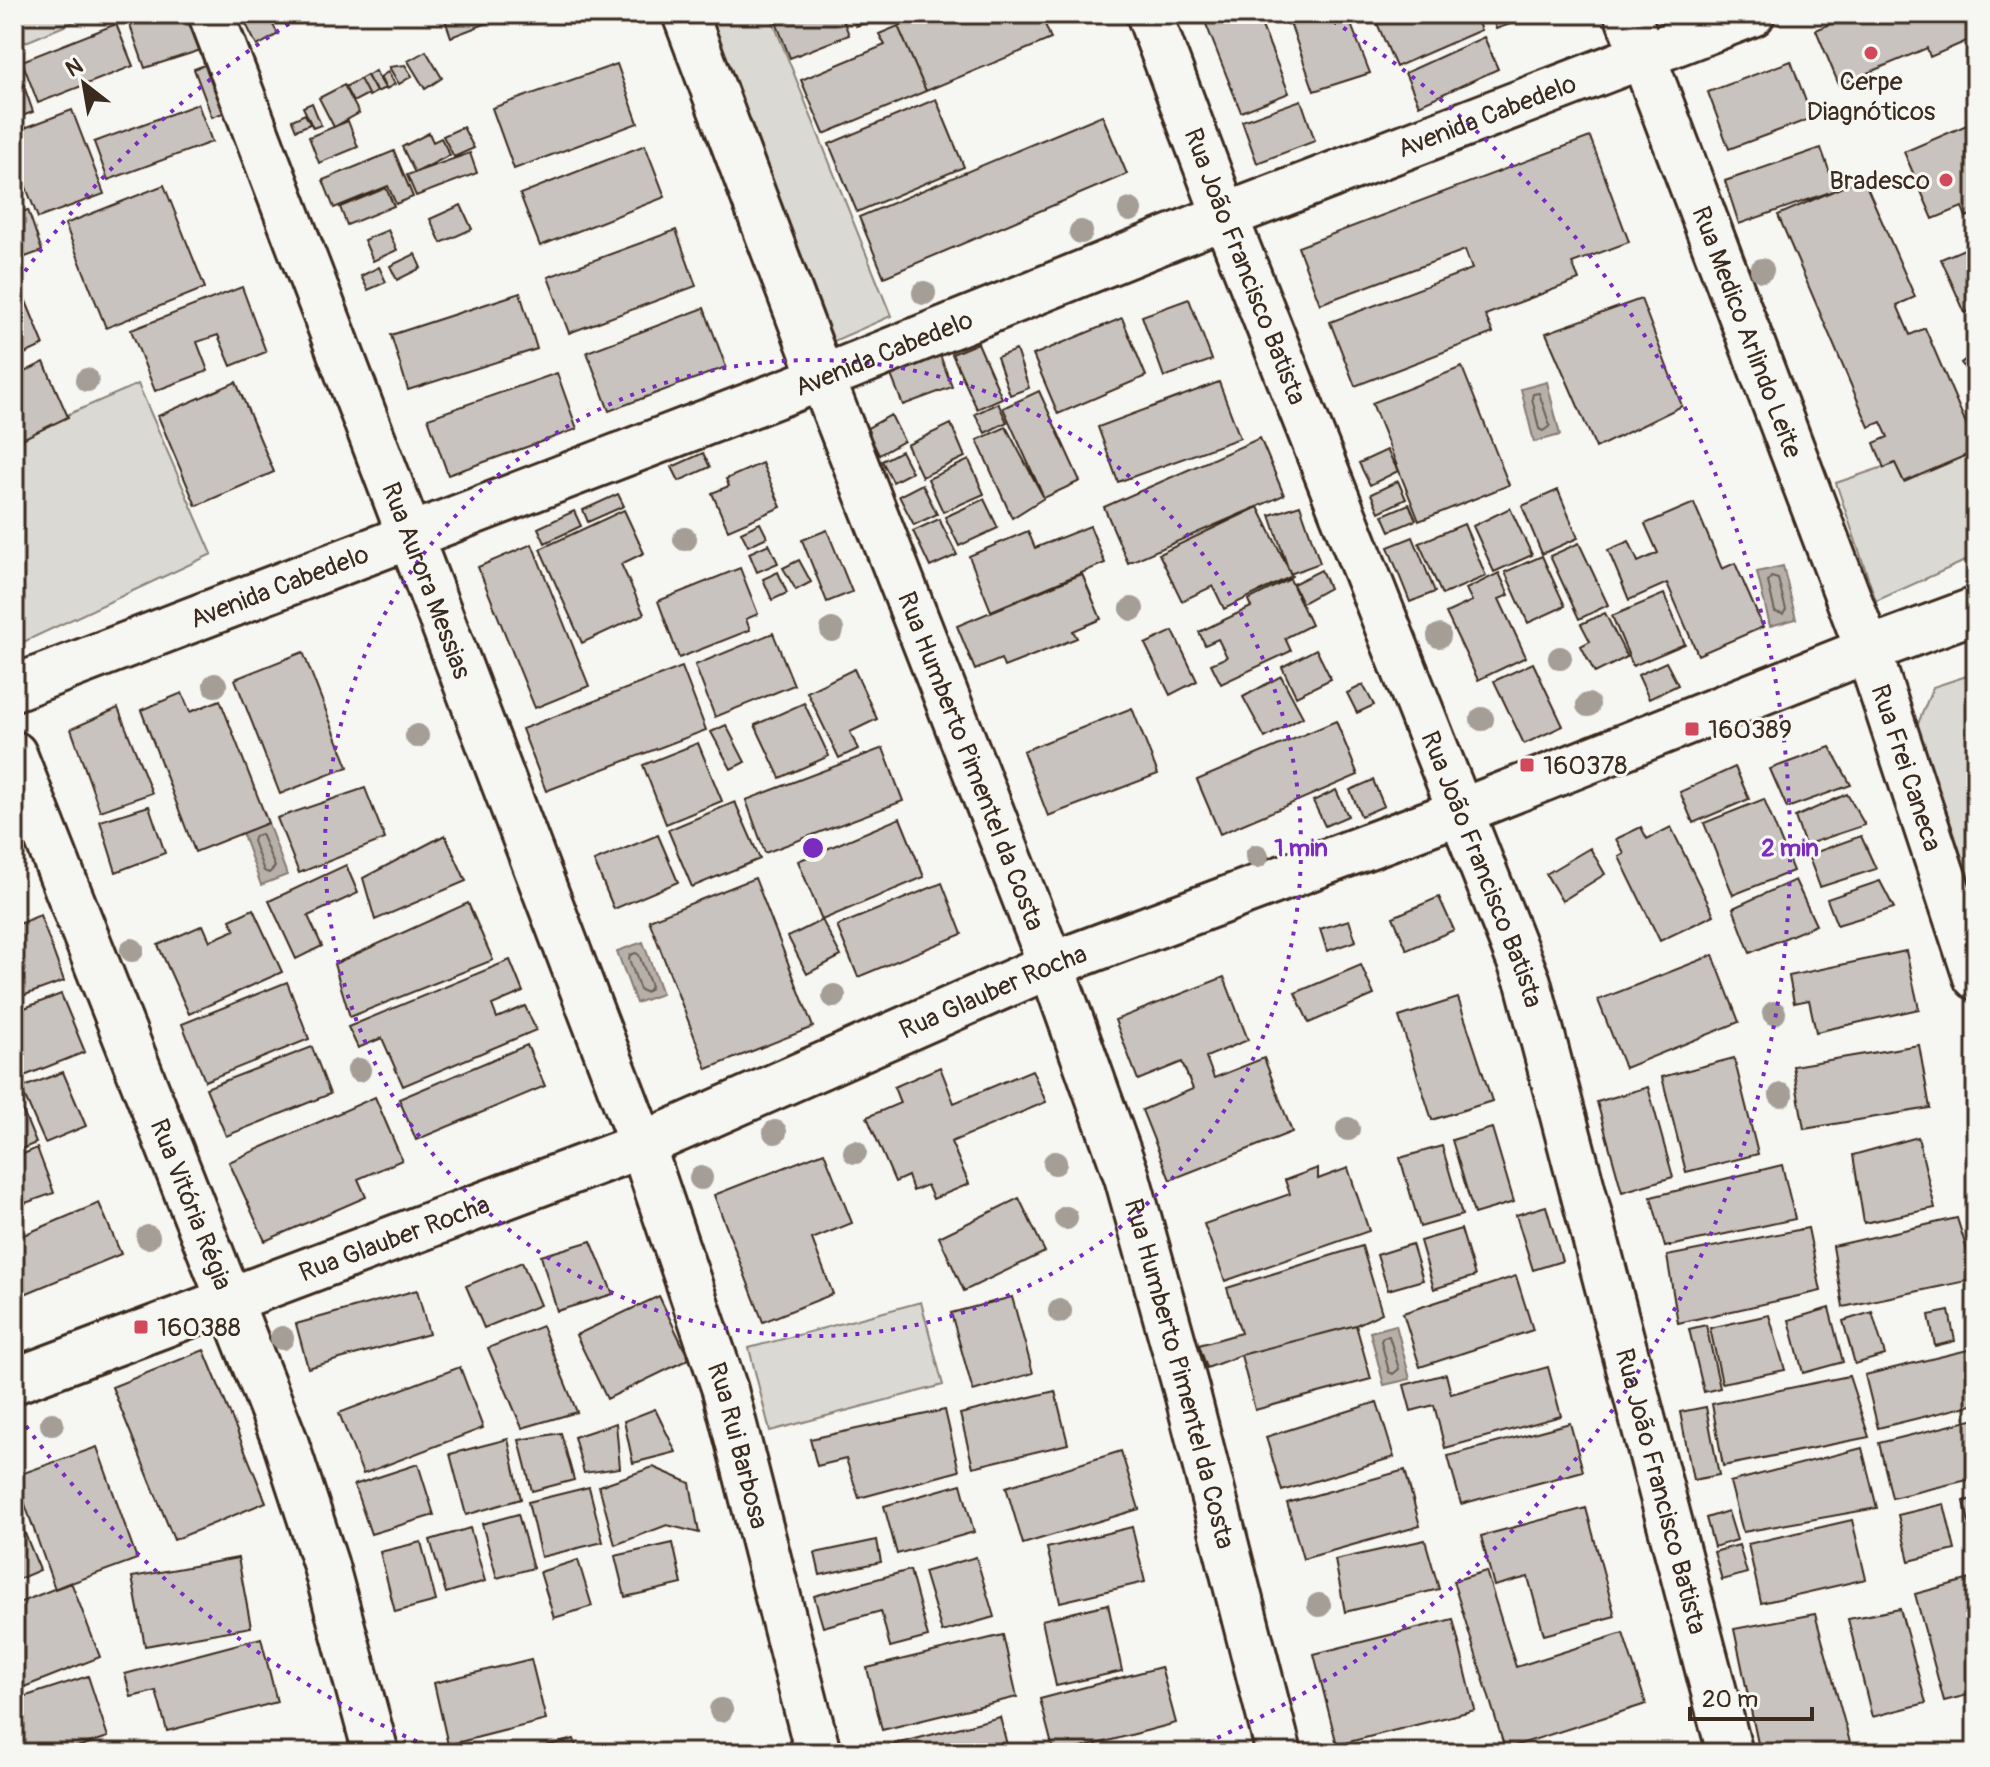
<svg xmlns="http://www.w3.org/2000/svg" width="1990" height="1767" viewBox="0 0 1990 1767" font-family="Pangolin,sans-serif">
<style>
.green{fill:#dad9d3;stroke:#8a8278;stroke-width:2}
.water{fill:#b6b0a9;stroke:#857a71;stroke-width:2}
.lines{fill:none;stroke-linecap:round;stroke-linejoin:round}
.shore{stroke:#6c6056;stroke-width:2}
.building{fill:#c8c3be;stroke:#3b2a1e;stroke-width:2}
.street-casing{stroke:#3b2a1e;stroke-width:50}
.street{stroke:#f6f6f2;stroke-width:44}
.tree{fill:#a59e96}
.ring{fill:none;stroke:#7b2cbf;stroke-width:4;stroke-dasharray:4 8}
.poi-dot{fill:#d1495b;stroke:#f6f6f2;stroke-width:3}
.labels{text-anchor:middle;stroke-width:6;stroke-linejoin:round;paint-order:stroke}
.poi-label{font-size:26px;fill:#3b2a1e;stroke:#f6f6f2;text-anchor:start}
.street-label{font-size:26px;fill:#3b2a1e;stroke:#f6f6f2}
.centre{fill:#7b2cbf;stroke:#f6f6f2;stroke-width:4}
.ring-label{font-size:24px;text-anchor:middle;font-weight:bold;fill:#7b2cbf;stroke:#f6f6f2;stroke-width:6;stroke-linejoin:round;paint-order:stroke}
</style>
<rect width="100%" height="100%" fill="#f6f6f2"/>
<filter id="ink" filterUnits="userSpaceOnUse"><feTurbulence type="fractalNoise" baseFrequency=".0125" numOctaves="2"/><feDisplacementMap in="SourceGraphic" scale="16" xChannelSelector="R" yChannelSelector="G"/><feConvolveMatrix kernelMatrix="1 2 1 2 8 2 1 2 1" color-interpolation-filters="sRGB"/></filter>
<g filter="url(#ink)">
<path class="green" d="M14,14H93L14,47Z
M710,14H770L891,316L834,341Z
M138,384L212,554L15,646L14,438Z
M1976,451V556L1876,601L1836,483L1895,463L1904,482Z
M1976,673V883L1970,882L1948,815L1915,731L1933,687Z
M921,1302L943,1385L770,1431L749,1348Z"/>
<path class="water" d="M1547,382L1560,435L1534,442L1521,389Z
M1783,566L1796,619L1770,626L1757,572Z
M268,823L287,875L261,885L242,832Z
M643,942L662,994L636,1003L617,951Z
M1396,1325L1410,1379L1384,1385L1370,1332Z"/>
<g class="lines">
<path class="shore" d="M1539,393L1550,426L1543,431L1539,429L1532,398L1533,394Z
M1771,577L1778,579L1786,610L1783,614L1775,612L1768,582Z
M261,834L275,867L269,873L264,871L253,841L255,836Z
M636,953L639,955L651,986L649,990L645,992L640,990L629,959L630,955Z
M1389,1336L1399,1369L1393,1374L1389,1372L1381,1341L1383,1337Z"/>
</g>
<path class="building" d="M126,14H195L207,48L145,68Z
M250,14H267L278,34L257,46L243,18Z
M443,14H511L451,37Z
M773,14H841L849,35L790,58Z
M851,14H891L856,26Z
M928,14H1041L1051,39L926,91L898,26Z
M1202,14H1257L1289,93L1241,112Z
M1287,14H1347L1370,73L1314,91Z
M1373,14H1474L1481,30L1396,67Z
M1491,14H1538L1496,29Z
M1853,14H1976V37L1930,57L1927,48L1839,85L1816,30Z
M116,24L133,66L38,103L22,61Z
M898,26L926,91L824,134L801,80L885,45L879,34Z
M1484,37L1498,69L1419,105L1405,73Z
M426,51L442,78L425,89L408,61Z
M223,58L242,106L212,117L194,69Z
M1791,61L1812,118L1729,149L1708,92Z
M16,63L33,112L14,119V64Z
M617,64L638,123L514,169L492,108Z
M405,65L412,76L399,84L389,67Z
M375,71L385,88L377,92L367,76Z
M388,72L395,84L386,89L380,77Z
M367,75L376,92L369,96L360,79Z
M360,79L368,94L353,102L345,87Z
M344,85L359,113L334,127L319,98Z
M936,99L964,167L857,212L829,144Z
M1301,100L1315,141L1257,163L1242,121Z
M312,103L321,125L313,128L303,107Z
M198,104L212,142L108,180L94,142Z
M72,110L104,194L38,218L14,156V132Z
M305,114L310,124L296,130L292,120Z
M1102,115L1127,174L884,277L859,217Z
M348,121L358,147L319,163L309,137Z
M1976,121V213L1966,217L1962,207L1933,219L1904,152Z
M463,127L474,148L454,157L443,136Z
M429,133L433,142L441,138L450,155L415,173L402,147Z
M1590,137L1629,242L1572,263L1579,280L1485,315L1493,333L1355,386L1330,322L1472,269L1465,250L1320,304L1298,247Z
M645,145L665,197L540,246L520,194Z
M1821,148L1836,190L1739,224L1725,181Z
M394,151L413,197L396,204L388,186L334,208L323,180Z
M470,153L477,173L416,196L407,175Z
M1863,178L1915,297L1897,305L1910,335L1925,328L1976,447V451L1904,482L1895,463L1884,468L1874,443L1888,437L1881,422L1869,427L1778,215Z
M164,185L205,288L106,328L65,224Z
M386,188L394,206L347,225L340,207Z
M461,205L472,229L441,243L430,219Z
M28,210L42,251L14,261V214Z
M388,230L397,250L373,261L364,240Z
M676,230L696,286L569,333L548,277Z
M1976,244V308L1965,313L1941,259Z
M415,254L421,268L397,280L390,266Z
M379,267L386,282L368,290L361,276Z
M242,287L266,352L231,366L218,335L197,342L208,371L155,391L131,330Z
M520,293L537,349L408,390L391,335Z
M23,294L44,345L14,359V298Z
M1189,299L1212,360L1164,377L1142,316Z
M1641,299L1682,406L1596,448L1546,333Z
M704,308L726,367L609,411L587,352Z
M1122,318L1146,376L1058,414L1033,355Z
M978,343L1002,398L977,409L952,354Z
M1016,350L1029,388L1010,395L997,357Z
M1976,351V382L1961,363Z
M940,355L952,387L903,405L891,375Z
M44,362L68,417L14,443V377Z
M1462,367L1509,485L1419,521L1372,403Z
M557,373L577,429L448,475L428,418Z
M236,382L274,472L196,506L158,416Z
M1219,382L1240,438L1118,482L1098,427Z
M1039,391L1080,481L1044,498L1003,408Z
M998,403L1007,422L985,433L975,414Z
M891,415L904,441L879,455L866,429Z
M951,424L965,457L922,477L907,445Z
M1006,427L1044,498L1012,518L977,440Z
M1260,438L1284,495L1128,563L1104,507Z
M1387,450L1398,471L1370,485L1359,463Z
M901,451L912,472L893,482L882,461Z
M703,453L710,467L679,481L672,467Z
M969,460L984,494L943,512L928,479Z
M762,463L781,507L728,530L712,493L729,486L726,479Z
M1398,481L1406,499L1379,512L1371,494Z
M922,484L937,514L914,525L899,496Z
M1558,490L1578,538L1542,554L1522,506Z
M618,494L624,506L588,522L583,510Z
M984,499L998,528L959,546L945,517Z
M1694,503L1722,569L1735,563L1763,627L1698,655L1667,583L1629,600L1608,550L1629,541L1638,562L1658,553L1645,524Z
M1409,504L1416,520L1390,531L1383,515Z
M1300,505L1320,563L1290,574L1270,515Z
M1258,507L1292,576L1224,609L1213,586L1182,601L1159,554Z
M1510,508L1532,555L1494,572L1473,526Z
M624,510L644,553L621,564L644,614L582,643L540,549Z
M574,511L581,526L545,543L538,528Z
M939,519L957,555L930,567L913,531Z
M760,523L767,537L748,546L741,532Z
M1464,524L1486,576L1442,595L1419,543Z
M1090,526L1105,563L991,611L969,556L1028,531L1035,548Z
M827,530L852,592L827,602L802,540Z
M1413,537L1435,592L1410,602L1388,547Z
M1579,543L1608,605L1579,619L1550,556Z
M532,544L589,686L535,708L478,567Z
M769,544L778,563L757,572L749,553Z
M1542,556L1565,606L1528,623L1505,572Z
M799,560L811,582L796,590L783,568Z
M740,568L758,614L746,619L750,630L679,658L658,601Z
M1321,570L1329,588L1302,603L1293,584Z
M778,572L787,593L772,600L763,579Z
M1499,573L1509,595L1499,599L1526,657L1478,680L1446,613L1472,601L1466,589Z
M1082,574L1101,619L1073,631L1077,638L1004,667L1001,659L975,670L957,626Z
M1290,579L1311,625L1285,638L1291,651L1221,684L1211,664L1227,657L1218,639L1205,645L1199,632L1251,607L1248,600Z
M1664,594L1685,644L1633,666L1612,616Z
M1605,613L1627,657L1595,673L1581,646L1590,641L1581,624Z
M1173,631L1197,681L1170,695L1145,644Z
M773,633L794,685L715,717L695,665Z
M1316,649L1331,679L1296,696L1282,667Z
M303,652L348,767L280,794L235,679Z
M1666,662L1678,685L1649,699L1638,675Z
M1533,663L1563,726L1524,744L1494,681Z
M682,667L706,730L546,791L522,729Z
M854,669L877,719L850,732L858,749L839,758L807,692Z
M1281,676L1303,717L1265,738L1243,697Z
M1363,685L1374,705L1357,713L1347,693Z
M182,693L190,712L220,700L268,823L195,852L141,710Z
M804,703L829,756L780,778L755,725Z
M118,708L152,793L100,811L71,729Z
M1132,708L1158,774L1048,816L1023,751Z
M1336,721L1358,775L1220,834L1197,780Z
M726,725L745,762L731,769L711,732Z
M698,743L722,801L666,824L643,765Z
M1830,747L1851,785L1787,808L1770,769Z
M883,748L903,801L765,853L746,800Z
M1735,767L1749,799L1693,823L1680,792Z
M1373,780L1384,806L1361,816L1350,790Z
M365,788L385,839L299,873L277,818Z
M1336,790L1348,816L1325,826L1313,801Z
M1847,794L1865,825L1805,845L1795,817Z
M1764,799L1793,871L1733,895L1704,823Z
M735,802L760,859L692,887L668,830Z
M149,806L165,853L116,872L100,821Z
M900,818L924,877L822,920L798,861Z
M1641,827L1647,839L1671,827L1714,915L1660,941L1619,857L1624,854L1616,839Z
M445,835L466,881L375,920L363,878Z
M658,835L678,882L614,909L594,861Z
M1861,836L1876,869L1820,887L1808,855Z
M1590,848L1605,874L1562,901L1546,874Z
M346,865L358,893L308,916L322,946L296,959L269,901Z
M755,878L813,1027L707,1069L649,920Z
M1795,880L1816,925L1750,953L1733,908Z
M1880,881L1894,908L1837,925L1827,899Z
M942,883L962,934L858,977L837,926Z
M1439,897L1454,930L1407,950L1393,917Z
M468,903L493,960L350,1017L334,964Z
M253,909L282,972L189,1014L158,945L203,925L210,941L235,930L230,920Z
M40,915L64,981L14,999V926Z
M822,920L841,956L807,974L788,937Z
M1349,920L1356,941L1327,951L1320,929Z
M1906,951L1919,1009L1816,1032L1809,1000L1794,1003L1789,976Z
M1713,955L1739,1022L1625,1068L1598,1000Z
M510,960L523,992L492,1005L497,1018L525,1006L536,1030L403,1086L382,1038L358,1048L348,1027Z
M1361,965L1374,995L1309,1023L1295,993Z
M1224,977L1248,1040L1206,1057L1214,1078L1264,1058L1292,1132L1170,1180L1142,1110L1193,1089L1182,1062L1138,1080L1115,1020Z
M287,982L309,1039L205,1081L182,1024Z
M61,994L85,1052L14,1080V1012Z
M1458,998L1492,1101L1432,1120L1399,1017Z
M527,1045L545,1086L416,1140L399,1099Z
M1919,1045L1930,1108L1804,1129L1793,1066Z
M312,1047L330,1094L226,1136L206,1088Z
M1734,1058L1758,1154L1686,1172L1662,1077Z
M940,1067L954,1103L1032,1070L1046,1102L951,1142L969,1184L933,1199L927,1185L913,1191L908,1176L895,1182L867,1117L900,1103L894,1087Z
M63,1072L86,1126L45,1143L21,1088Z
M1648,1087L1673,1177L1622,1192L1597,1102Z
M14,1090L36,1143L14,1152Z
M375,1097L402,1160L358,1179L366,1197L265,1241L229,1162Z
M1492,1128L1514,1202L1474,1214L1452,1140Z
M1918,1137L1935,1208L1864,1223L1853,1155Z
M1442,1146L1462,1215L1420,1227L1400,1158Z
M37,1148L54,1193L14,1207V1158Z
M824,1152L852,1223L812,1239L833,1294L763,1322L714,1195Z
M1782,1165L1795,1219L1665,1247L1651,1197Z
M1318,1168V1179L1348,1168L1369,1231L1225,1281L1204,1224L1290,1194L1285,1180Z
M1019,1198L1045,1252L964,1291L939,1237Z
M99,1203L121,1254L15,1298L14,1239Z
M1546,1206L1562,1261L1533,1270L1516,1215Z
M1957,1218L1976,1279L1843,1307L1833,1246Z
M1808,1228L1821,1291L1678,1323L1667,1256Z
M1461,1229L1475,1276L1434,1289L1420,1241Z
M591,1241L613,1294L557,1311L541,1256Z
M1412,1244L1423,1280L1388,1290L1377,1255Z
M1362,1246L1382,1313L1356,1325L1241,1355L1207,1368L1199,1345L1241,1333L1227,1288Z
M522,1262L540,1305L484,1328L466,1286Z
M1516,1276L1533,1330L1420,1367L1403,1313Z
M417,1290L429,1334L308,1368L296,1324Z
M659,1296L689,1359L607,1399L576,1335Z
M1012,1297L1033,1373L973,1391L951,1313Z
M1829,1308L1843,1362L1803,1373L1789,1320Z
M1949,1311L1955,1341L1935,1346L1929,1315Z
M1872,1312L1885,1355L1855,1364L1843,1321Z
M1769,1315L1785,1370L1722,1383L1710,1328Z
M1356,1325L1371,1379L1255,1410L1241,1355Z
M1706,1325L1720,1388L1704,1392L1689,1329Z
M542,1326L577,1412L522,1428L488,1348Z
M1976,1348V1404L1878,1428L1865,1375Z
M204,1350L266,1502L174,1540L112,1387Z
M460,1367L483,1428L363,1474L339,1413Z
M1548,1367L1561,1416L1445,1448L1434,1405L1411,1411L1404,1385L1446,1374L1451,1394Z
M1849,1376L1869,1437L1723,1466L1712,1404Z
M1055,1391L1068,1444L973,1467L960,1414Z
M1377,1402L1394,1457L1282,1491L1266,1437Z
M1706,1407L1719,1475L1693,1480L1680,1412Z
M655,1409L676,1452L633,1463L624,1421Z
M945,1410L959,1471L859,1498L846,1459L817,1466L810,1439Z
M1976,1419V1478L1892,1498L1879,1443Z
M616,1423L620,1468L584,1473L574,1437Z
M1570,1423L1583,1471L1461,1504L1448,1456Z
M561,1433L574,1480L532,1491L519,1440Z
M508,1439L521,1499L466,1515L450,1454Z
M97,1447L137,1559L55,1589L15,1476Z
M1862,1448L1877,1508L1743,1532L1730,1482Z
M1121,1451L1139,1509L1023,1544L1006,1487Z
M418,1464L434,1515L371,1534L354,1485Z
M653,1467L690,1483L699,1533L667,1525L615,1545L599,1486Z
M1405,1470L1420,1526L1303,1559L1287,1503Z
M961,1484L974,1532L897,1554L884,1506Z
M589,1487L603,1542L541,1557L528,1502Z
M1976,1498V1543L1974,1544L1964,1501Z
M1944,1504L1955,1550L1909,1561L1898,1515Z
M14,1507L40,1570L14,1581Z
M1586,1508L1615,1616L1544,1635L1528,1577L1494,1586L1481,1536Z
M1728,1511L1737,1540L1714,1547L1706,1518Z
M518,1514L533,1568L497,1578L482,1524Z
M1852,1520L1866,1579L1761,1603L1748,1544Z
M1132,1527L1145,1582L1060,1602L1047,1548Z
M470,1528L485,1581L446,1593L430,1540Z
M877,1540L881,1562L820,1575L815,1553Z
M1425,1540L1439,1589L1345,1612L1335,1560Z
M421,1542L436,1601L395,1612L380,1552Z
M673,1543L682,1584L625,1597L615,1556Z
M1739,1545L1747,1573L1722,1580L1714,1552Z
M976,1557L994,1617L942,1632L924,1572Z
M238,1558L251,1627L145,1646L132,1577Z
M578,1560L592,1606L554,1618L540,1572Z
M910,1570L928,1637L890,1647L881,1611L823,1627L814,1596Z
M1486,1571L1516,1667L1623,1633L1646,1704L1505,1749L1453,1581Z
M1974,1578L1976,1693L1944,1701L1915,1594Z
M71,1582L100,1657L14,1691V1605Z
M1108,1604L1122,1671L1056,1686L1042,1620Z
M1900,1609L1926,1703L1872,1717L1848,1619Z
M1815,1614L1851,1746L1831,1753H1787L1785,1748L1760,1753L1734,1629Z
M1453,1619L1475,1710L1337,1745L1314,1654Z
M1003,1635L1017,1697L882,1730L867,1668Z
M261,1638L277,1702L167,1731L156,1691L131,1697L125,1674Z
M531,1659L546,1720L448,1745L434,1683Z
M1161,1667L1176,1723L1063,1753H1054L1040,1699Z
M88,1676L108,1737L68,1750L69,1753H14V1700Z
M1000,1717L1009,1753H894L892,1745Z
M574,1739L578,1753H517Z"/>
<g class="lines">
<defs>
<g id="street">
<path id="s1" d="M211,14L642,1145L725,1390L818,1753"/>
<path id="s2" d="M685,14L822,378L1051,965L1127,1177L1186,1389L1279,1753"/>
<path id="s3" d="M1149,14L1225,216L1528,982L1730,1753"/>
<path id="s4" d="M1627,14L1868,650L1976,977"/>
<path id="s5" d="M14,688L822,378L1225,216L1752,14"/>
<path id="s6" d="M14,754L285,1441L325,1563L376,1753"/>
<path id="s7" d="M14,1381L642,1145L1051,965L1462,811L1868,650L1976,610"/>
</g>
</defs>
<use href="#street" class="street-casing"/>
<use href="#street" class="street"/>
</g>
<g class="tree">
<circle cx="1130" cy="210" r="12"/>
<circle cx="1081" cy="232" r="12"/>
<circle cx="1762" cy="270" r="12"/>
<circle cx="924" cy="293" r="12"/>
<circle cx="87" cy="380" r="12"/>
<circle cx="685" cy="539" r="12"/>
<circle cx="1132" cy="609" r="12"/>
<circle cx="832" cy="630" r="12"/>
<circle cx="1439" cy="636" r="12"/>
<circle cx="1560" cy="658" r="12"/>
<circle cx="215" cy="685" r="12"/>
<circle cx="1588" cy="705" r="12"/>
<circle cx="1482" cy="719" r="12"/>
<circle cx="417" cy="736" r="12"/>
<circle cx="1257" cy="856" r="12"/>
<circle cx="132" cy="950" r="12"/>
<circle cx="834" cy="996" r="12"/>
<circle cx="1774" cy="1013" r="12"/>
<circle cx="359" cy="1070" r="12"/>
<circle cx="1781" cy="1095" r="12"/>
<circle cx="1348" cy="1129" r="12"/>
<circle cx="775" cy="1132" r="12"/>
<circle cx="855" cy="1152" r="12"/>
<circle cx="1055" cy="1163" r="12"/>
<circle cx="701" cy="1178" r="12"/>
<circle cx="1066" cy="1218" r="12"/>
<circle cx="148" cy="1237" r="12"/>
<circle cx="1060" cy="1311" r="12"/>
<circle cx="282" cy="1338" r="12"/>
<circle cx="52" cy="1424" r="12"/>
<circle cx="1319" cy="1605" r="12"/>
<circle cx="721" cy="1710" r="12"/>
</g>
</g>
<g class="ring">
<circle cx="813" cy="848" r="488"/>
<path d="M439 1751A977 977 0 0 1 18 1415M18 281A977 977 0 0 1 303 15M1323 15A977 977 0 0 1 1187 1751"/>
</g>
<g class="poi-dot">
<circle cx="1871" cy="53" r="8"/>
<circle cx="1946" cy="180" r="8"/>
<rect x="1684" y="721" width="16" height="16" rx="4"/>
<rect x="1519" y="757" width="16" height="16" rx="4"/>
<rect x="133" y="1319" width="16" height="16" rx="4"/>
</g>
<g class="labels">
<g class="poi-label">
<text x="1871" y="90" text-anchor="middle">Cerpe<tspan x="1871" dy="30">Diagnóticos</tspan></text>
<text x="1930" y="189" text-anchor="end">Bradesco</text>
<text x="1708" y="738">160389</text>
<text x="1543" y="774">160378</text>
<text x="157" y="1336">160388</text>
</g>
<g class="street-label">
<text dy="9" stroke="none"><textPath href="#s5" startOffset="1580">Avenida Cabedelo</textPath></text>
<text dy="9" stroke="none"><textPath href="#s3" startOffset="270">Rua João Francisco Batista</textPath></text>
<text dy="9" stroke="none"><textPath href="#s4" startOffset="340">Rua Medico Arlindo Leite</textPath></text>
<text dy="9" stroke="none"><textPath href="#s5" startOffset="932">Avenida Cabedelo</textPath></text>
<text dy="9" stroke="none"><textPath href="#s1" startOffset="606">Rua Aurora Messias</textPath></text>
<text dy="9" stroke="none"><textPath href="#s5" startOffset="284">Avenida Cabedelo</textPath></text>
<text dy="9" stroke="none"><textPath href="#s2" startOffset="800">Rua Humberto Pimentel da Costa</textPath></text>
<text dy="9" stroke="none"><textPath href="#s4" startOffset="804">Rua Frei Caneca</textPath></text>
<text dy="9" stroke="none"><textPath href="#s3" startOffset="918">Rua João Francisco Batista</textPath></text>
<text dy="9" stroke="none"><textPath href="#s7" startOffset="1054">Rua Glauber Rocha</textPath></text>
<text dy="9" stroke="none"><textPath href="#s6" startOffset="484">Rua Vitória Régia</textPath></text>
<text dy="9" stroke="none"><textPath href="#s7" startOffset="406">Rua Glauber Rocha</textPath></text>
<text dy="9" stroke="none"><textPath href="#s2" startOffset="1448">Rua Humberto Pimentel da Costa</textPath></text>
<text dy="9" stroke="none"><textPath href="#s1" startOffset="1526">Rua Rui Barbosa</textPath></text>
<text dy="9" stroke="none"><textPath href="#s3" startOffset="1566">Rua João Francisco Batista</textPath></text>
</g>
</g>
<circle cx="813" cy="848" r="12" class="centre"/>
<g class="ring-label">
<text x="1301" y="856">1 min</text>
<text x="1790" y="856">2 min</text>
</g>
<rect width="1990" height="1767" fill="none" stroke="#f6f6f2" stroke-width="48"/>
<rect x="24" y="24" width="1942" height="1719" fill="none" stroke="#3b2a1e" stroke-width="3" filter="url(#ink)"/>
<g transform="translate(84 84) rotate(329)" stroke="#f6f6f2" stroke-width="6" paint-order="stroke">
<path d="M0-6L14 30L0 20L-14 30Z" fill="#3b2a1e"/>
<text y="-12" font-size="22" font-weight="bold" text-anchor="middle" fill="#3b2a1e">N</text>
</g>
<path d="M1690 1707v12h122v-12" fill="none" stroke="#3b2a1e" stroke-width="4"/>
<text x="1702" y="1707" font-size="24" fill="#3b2a1e" stroke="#f6f6f2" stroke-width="6" paint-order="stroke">20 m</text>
</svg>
